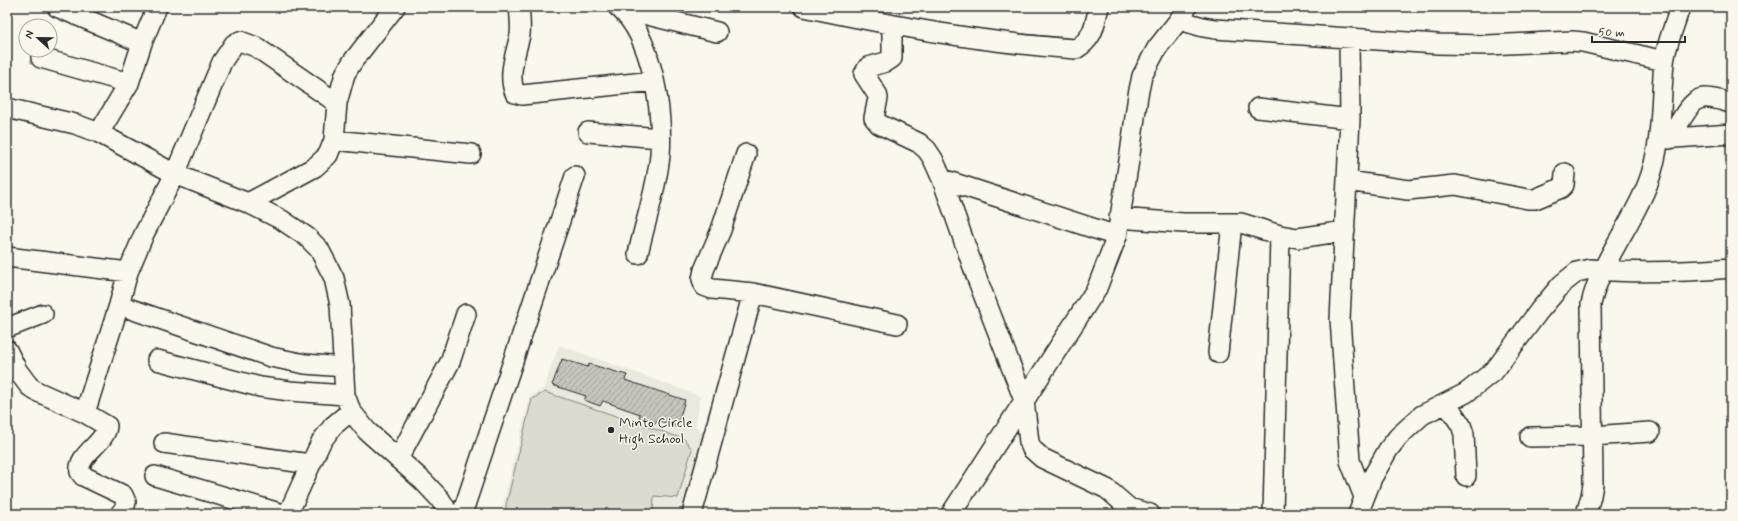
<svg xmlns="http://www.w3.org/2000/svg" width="1738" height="521" viewBox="0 0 1738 521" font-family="Mynerve,sans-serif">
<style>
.built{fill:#ebe8de}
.pitch{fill:#dddad0;stroke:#84827e}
.building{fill:url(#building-hatch);stroke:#2b2b2b}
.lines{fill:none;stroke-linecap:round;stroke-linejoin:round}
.minor-casing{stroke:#2b2b2b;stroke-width:22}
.minor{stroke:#fbf7ec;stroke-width:19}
.poi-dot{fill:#2b2b2b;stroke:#fbf7ec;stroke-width:1.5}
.labels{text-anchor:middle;stroke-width:3;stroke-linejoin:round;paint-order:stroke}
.poi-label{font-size:14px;fill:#2b2b2b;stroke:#fbf7ec;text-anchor:start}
</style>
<defs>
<pattern id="building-hatch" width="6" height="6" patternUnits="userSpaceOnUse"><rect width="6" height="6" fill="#c7c4bc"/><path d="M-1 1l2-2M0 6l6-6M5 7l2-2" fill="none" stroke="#a29f99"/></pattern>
</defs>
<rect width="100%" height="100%" fill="#fbf7ec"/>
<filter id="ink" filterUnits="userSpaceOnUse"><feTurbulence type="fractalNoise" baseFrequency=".025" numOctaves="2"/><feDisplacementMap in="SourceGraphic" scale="8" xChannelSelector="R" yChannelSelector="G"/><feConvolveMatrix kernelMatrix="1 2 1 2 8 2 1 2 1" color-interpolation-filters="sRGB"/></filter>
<g filter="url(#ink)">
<path class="built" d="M559,345L700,396L696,426L704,433L681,514H501L530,396L544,388Z"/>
<path class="pitch" d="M545,392L684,439L692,449L678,498L654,496L653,514H506V505L532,399Z"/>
<path class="building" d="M562,359L588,367L589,364L627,375L625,380L685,400L677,427L657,420L654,424L639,419L640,414L603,401L600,406L584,400L586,396L552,385Z"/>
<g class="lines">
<defs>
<path id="minor" d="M57,7L142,43
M519,7C520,16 521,26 520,35C516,53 507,75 515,93L522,95L654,81
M618,7C653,36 663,112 660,155C657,188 645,222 638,254
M804,7C894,26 985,43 1076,49C1094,38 1094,26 1099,7
M619,8L717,32
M1179,20L1203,27L1215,29L1437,44L1487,45L1572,41L1583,42L1664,61
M892,26V58L886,62L868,67L864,74L877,94L878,98L874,118L879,124L919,143L927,150L933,159L942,179L978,281L1024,400L1029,442L1032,449L1042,458L1107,489L1129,508L1150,514
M1349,39L1350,119L1340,319L1350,461L1364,497
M41,58L129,83
M7,108L75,124L99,133L175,174L248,203L282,220L307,237L319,249L334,278L340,305L345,395L351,411L367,431L423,481L440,499L449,514
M1258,108L1350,119
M588,132L660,138
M99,133L129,83L142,43L157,7
M1661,139L1731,134
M1670,139C1676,129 1690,99 1703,98C1712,97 1722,101 1731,103
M334,140L471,154
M746,154L721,230L704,270L702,279L704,286L712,289L753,293L897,324
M942,179L1117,236
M1348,181L1408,190L1455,185L1528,199H1535L1561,188L1564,185L1565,173
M248,203L315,167L328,155L334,140L337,103L345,74L353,61L395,7
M1119,218L1183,223H1241L1280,235L1298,238L1345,231
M7,257L128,272
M119,305L271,357L305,364L344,367
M7,328L43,314
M7,350L17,370L29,386L36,391L85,413L107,426C106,443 77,454 80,472L83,476L123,495L126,502L124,509L120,514
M1218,353L1232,223
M157,360L260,387L290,391L345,395
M1446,403L1461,425L1464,434L1466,476
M85,413L119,305L128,272L144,234L175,174L222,62L234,44L240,41L256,47L337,103
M1530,437L1592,436L1650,432
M164,443L310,464
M398,459L450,362L466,314
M155,476L283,514
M288,514L321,442L333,426L351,411
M462,514L575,176
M692,514L753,293
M951,514L1097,288L1117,236L1130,154L1138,95L1142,76L1157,48L1179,20L1187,7
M1273,514L1280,235
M1358,514L1372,478L1388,450L1398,437L1422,415L1466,393L1495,370L1539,311L1562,284L1577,272L1590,269C1637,274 1684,272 1731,268
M1586,514L1591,496L1593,484L1591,304C1601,260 1632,225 1648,183C1663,144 1660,103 1664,63C1666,44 1675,25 1680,7"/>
</defs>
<use href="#minor" class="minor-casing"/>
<use href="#minor" class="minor"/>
</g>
</g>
<circle class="poi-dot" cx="611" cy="430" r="4"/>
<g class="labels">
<g class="poi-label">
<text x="619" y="427">Minto Circle<tspan x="619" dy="16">High School</tspan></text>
</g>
</g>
<rect width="1738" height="521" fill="none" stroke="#fbf7ec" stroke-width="24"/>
<rect x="12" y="12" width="1714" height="497" fill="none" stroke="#2b2b2b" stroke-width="1.5" filter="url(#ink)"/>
<g transform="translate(38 38) rotate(292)"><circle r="19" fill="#fbf7ec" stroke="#a8a59f"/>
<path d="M0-3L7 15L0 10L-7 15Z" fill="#2b2b2b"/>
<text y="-6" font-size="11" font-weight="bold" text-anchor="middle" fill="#2b2b2b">N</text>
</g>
<path d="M1592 36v6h93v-6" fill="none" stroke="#2b2b2b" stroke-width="2"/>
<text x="1598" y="36" font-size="12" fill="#2b2b2b" stroke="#fbf7ec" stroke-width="3" paint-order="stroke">50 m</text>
</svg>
